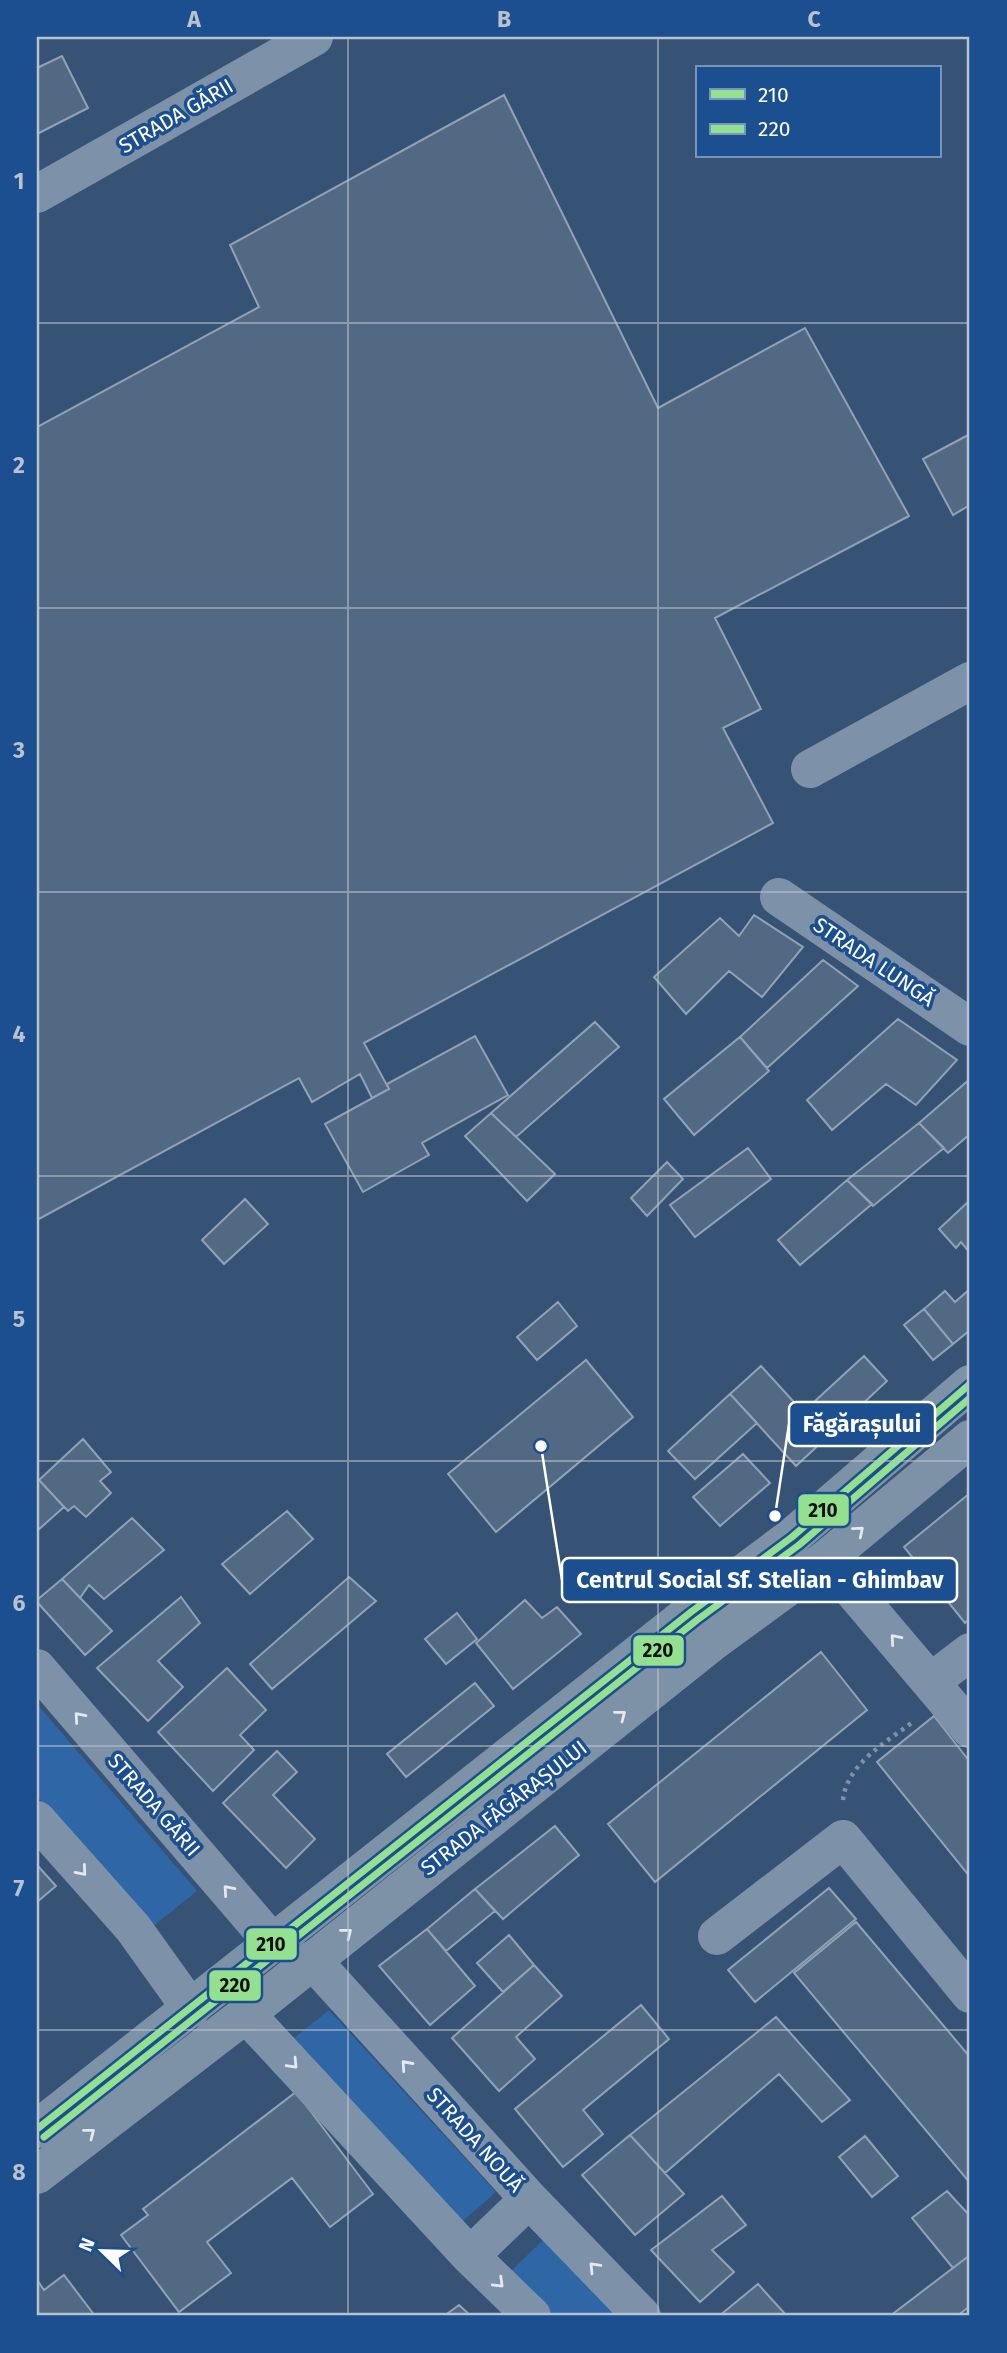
<svg xmlns="http://www.w3.org/2000/svg" width="1007" height="2353" viewBox="0 0 1007 2353" font-family="'Fira Sans',sans-serif">
<style>
.green{fill:#2f66a5}
.building{fill:#526984;stroke:#92a2b6;stroke-width:2}
.lines{fill:none;stroke-linecap:round;stroke-linejoin:round}
.path{stroke:#7d92a8;stroke-width:4.5;stroke-dasharray:3.5 5;stroke-linecap:butt}
.minor{stroke:#7d92a8;stroke-width:38}
.highway{stroke:#7e92a7;stroke-width:38}
.bus-1-casing{stroke:#1b4f8f;stroke-width:12}
.bus-2-casing{stroke:#1b4f8f;stroke-width:12}
.bus-1{stroke:#93e090;stroke-width:7}
.bus-2{stroke:#93e090;stroke-width:7}
.oneway{stroke:#e5e9ed}
.oneway2{stroke:#e5e9ee}
.grid{fill:none;stroke:#b9c2ce;stroke-width:2;stroke-opacity:0.55}
.labels{text-anchor:middle;stroke-width:7;stroke-linejoin:round;paint-order:stroke}
.street-label{font-size:21px;fill:#fff;stroke:#1b4f8f}
.leader{fill:none;stroke:#fff;stroke-width:2.5}
.callout-dot{fill:#fff;stroke:#1b4f8f;stroke-width:2.5}
.callout{fill:#1b4f8f;stroke:#fff;stroke-width:2.5}
.callout-label{font-size:23px;text-anchor:middle;font-weight:bold;fill:#fff}
.line-badge{stroke:#1b4f8f;stroke-width:2.5}
.pale-badge-label{font-size:19px;text-anchor:middle;font-weight:bold;fill:#111}
.neatline{fill:none;stroke:#b9c2ce;stroke-width:2.5}
.grid-label{font-size:23px;text-anchor:middle;font-weight:bold;fill:#b9c2ce}
</style>
<rect width="100%" height="100%" fill="#365274"/>
<path class="green" d="M37,1704L197,1891L151,1928L37,1796Z
M329,2010L496,2192L463,2221L293,2039Z
M543,2240L618,2316H555L510,2272Z"/>
<path class="building" d="M62,56L88,108L37,134V68Z
M504,95L658,408L805,328L909,516L715,618L761,709L723,728L773,823L364,1043L389,1089L372,1098L360,1074L312,1102L299,1078L37,1220V427L259,307L230,245Z
M970,434V505L953,515L923,459Z
M754,915L803,947L762,997L729,971L686,1014L654,977L720,918L739,936Z
M823,960L858,986L767,1068L740,1037Z
M898,1019L957,1060L916,1105L886,1084L832,1130L807,1100Z
M595,1022L619,1047L516,1137L491,1113Z
M475,1036L508,1095L422,1143L429,1155L363,1192L325,1124L389,1089L387,1084Z
M740,1037L769,1071L694,1135L664,1099Z
M970,1079V1134L948,1153L919,1123Z
M491,1113L555,1174L527,1201L465,1136Z
M919,1123L944,1148L873,1206L847,1180Z
M748,1148L771,1179L695,1237L670,1205Z
M667,1162L683,1179L647,1216L631,1198Z
M847,1180L872,1204L800,1265L778,1240Z
M245,1199L268,1224L224,1264L202,1240Z
M970,1200V1253L961,1242L956,1248L939,1229Z
M970,1289V1330L953,1344L924,1309L945,1291L955,1302Z
M558,1302L577,1326L537,1360L517,1337Z
M924,1309L953,1344L933,1360L904,1325Z
M864,1356L887,1381L796,1466L730,1394L761,1366L803,1412Z
M586,1360L633,1417L496,1532L448,1474Z
M730,1394L757,1423L695,1479L668,1451Z
M83,1439L111,1472L100,1481L111,1493L86,1517L74,1506L68,1511L39,1480Z
M743,1454L770,1483L720,1526L693,1497Z
M39,1480L64,1507L37,1531V1482Z
M970,1493V1618L965,1623L904,1547Z
M287,1511L313,1539L250,1594L222,1564Z
M132,1518L164,1550L104,1599L89,1585L80,1598L62,1579Z
M349,1577L376,1601L272,1689L250,1664Z
M62,1579L112,1631L85,1655L37,1602V1600Z
M181,1597L200,1623L158,1661L183,1687L148,1721L97,1668Z
M525,1600L542,1618L557,1607L581,1634L513,1689L476,1643Z
M457,1613L477,1639L446,1664L425,1639Z
M821,1652L867,1710L655,1882L608,1824Z
M227,1668L266,1710L240,1735L254,1750L213,1791L158,1732Z
M475,1683L494,1706L406,1777L387,1754Z
M934,1716L970,1762V1877L877,1762Z
M277,1751L297,1772L273,1795L315,1839L286,1868L223,1803Z
M555,1826L579,1855L503,1919L475,1889Z
M37,1865L56,1886L37,1902Z
M829,1888L856,1919L755,2002L728,1970Z
M475,1889L495,1911L446,1951L427,1929Z
M856,1922L970,2057V2183L794,1973Z
M427,1929L475,1986L430,2025L379,1966Z
M509,1935L534,1965L503,1992L477,1963Z
M534,1965L562,1996L516,2037L535,2059L499,2091L452,2038Z
M641,2005L669,2039L583,2110L603,2134L563,2167L515,2109Z
M776,2017L850,2100L822,2122L779,2074L665,2173L630,2135Z
M296,2092L373,2194L330,2227L292,2178L207,2242L231,2273L179,2312L121,2235L148,2215L143,2209Z
M630,2135L684,2194L635,2235L582,2175Z
M865,2136L898,2176L872,2197L839,2157Z
M947,2191L970,2216V2255L953,2268L912,2218Z
M722,2196L746,2225L712,2250L734,2272L700,2302L651,2250Z
M970,2255V2306L957,2316H890Z
M64,2275L95,2316H37V2280L44,2290Z
M758,2284L787,2316H719Z
M459,2305L471,2316H444Z"/>
<g class="lines">
<path class="path" d="M843,1800C847,1763 887,1742 914,1721"/>
<path class="minor" d="M37,194L314,37
M810,769L970,681
M779,897L970,1027
M826,1559L970,1729
M37,1668L272,1942
M932,1681L970,1652
M37,1820L133,1928L191,2009
M717,1936L843,1839L970,1994
M312,1960L529,2199L642,2316
M246,2014L470,2256L532,2316
M470,2256L529,2199"/>
<path class="highway" d="M37,2129L691,1612L792,1537L970,1384
M37,2175L246,2014L714,1641L826,1559L970,1439"/>
<defs>
<path id="bus-1" d="M37,2129L691,1612L792,1537L970,1384"/>
<path id="bus-2" d="M44,2137L697,1620L799,1545L970,1398"/>
</defs>
<use href="#bus-1" class="bus-1-casing"/>
<use href="#bus-2" class="bus-2-casing"/>
<use href="#bus-1" class="bus-1"/>
<use href="#bus-2" class="bus-2"/>
</g>
<defs><path id="oneway-chevron" d="M-2-3.5L2.5 0L-2 3.5" fill="none" stroke-width="1.6" stroke-linecap="round" stroke-linejoin="round" transform="scale(1.75)"/></defs>
<g class="oneway">
<use href="#oneway-chevron" transform="translate(859 1531) rotate(-40)"/>
<use href="#oneway-chevron" transform="translate(621 1715) rotate(-38)"/>
<use href="#oneway-chevron" transform="translate(347 1933) rotate(-38)"/>
<use href="#oneway-chevron" transform="translate(90 2133) rotate(-38)"/>
</g>
<g class="oneway2">
<use href="#oneway-chevron" transform="translate(895 1639) rotate(-131)"/>
<use href="#oneway-chevron" transform="translate(79 1717) rotate(-131)"/>
<use href="#oneway-chevron" transform="translate(82 1871) rotate(49)"/>
<use href="#oneway-chevron" transform="translate(228 1890) rotate(-131)"/>
<use href="#oneway-chevron" transform="translate(293 2064) rotate(47)"/>
<use href="#oneway-chevron" transform="translate(406 2065) rotate(-132)"/>
<use href="#oneway-chevron" transform="translate(594 2267) rotate(-134)"/>
<use href="#oneway-chevron" transform="translate(499 2283) rotate(44)"/>
</g>
<path class="grid" d="M348,37V2316M658,37V2316M37,323H970M37,608H970M37,892H970M37,1176H970M37,1461H970M37,1746H970M37,2030H970"/>
<g class="labels">
<g class="street-label">
<text transform="translate(176 116) rotate(-30)" y="7">STRADA GĂRII</text>
<text transform="translate(874 962) rotate(34)" y="7">STRADA LUNGĂ</text>
<text transform="translate(154 1805) rotate(49)" y="7">STRADA GĂRII</text>
<text transform="translate(504 1808) rotate(-38)" y="7">STRADA FĂGĂRAȘULUI</text>
<text transform="translate(475 2140) rotate(48)" y="7">STRADA NOUĂ</text>
</g>
</g>
<path class="leader" d="M775 1516L789 1424M541 1446L562 1580"/>
<g class="callout-dot">
<circle cx="775" cy="1516" r="7"/>
<circle cx="541" cy="1446" r="7"/>
</g>
<g class="callout">
<rect x="789" y="1402" width="146" height="44" rx="7"/>
<rect x="562" y="1558" width="395" height="44" rx="7"/>
</g>
<g class="callout-label">
<text x="862" y="1432">Făgărașului</text>
<text x="760" y="1588">Centrul Social Sf. Stelian - Ghimbav</text>
</g>
<g class="line-badge">
<rect x="797" y="1493" width="53" height="34" rx="7" fill="#93e090"/>
<rect x="632" y="1634" width="53" height="33" rx="7" fill="#93e090"/>
<rect x="245" y="1927" width="53" height="34" rx="7" fill="#93e090"/>
<rect x="208" y="1969" width="54" height="33" rx="7" fill="#93e090"/>
</g>
<g class="pale-badge-label">
<text x="823" y="1517">210</text>
<text x="658" y="1657">220</text>
<text x="271" y="1951">210</text>
<text x="235" y="1992">220</text>
</g>
<rect width="1007" height="2353" fill="none" stroke="#1b4f8f" stroke-width="77"/>
<rect x="696" y="66" width="245" height="91" fill="#1b4f8f" stroke="#7695bc" stroke-width="2"/>
<rect x="710" y="89" width="35" height="10" fill="#93e090" stroke="#7695bc" stroke-width="2"/>
<text x="758" y="102" font-size="21" fill="#ffffff">210</text>
<rect x="710" y="124" width="35" height="10" fill="#93e090" stroke="#7695bc" stroke-width="2"/>
<text x="758" y="136" font-size="21" fill="#ffffff">220</text>
<g transform="translate(102 2251) rotate(293)" stroke="#1b4f8f" stroke-width="5" paint-order="stroke">
<path d="M0-5L12 26L0 18L-12 26Z" fill="#ffffff"/>
<text y="-10" font-size="19" font-weight="bold" text-anchor="middle" fill="#ffffff">N</text>
</g>
<rect x="38" y="38" width="930" height="2276" class="neatline"/>
<g class="grid-label">
<text x="194" y="27">A</text>
<text x="504" y="27">B</text>
<text x="814" y="27">C</text>
<text x="19" y="189">1</text>
<text x="19" y="473">2</text>
<text x="19" y="758">3</text>
<text x="19" y="1042">4</text>
<text x="19" y="1327">5</text>
<text x="19" y="1611">6</text>
<text x="19" y="1896">7</text>
<text x="19" y="2180">8</text>
</g>
</svg>
